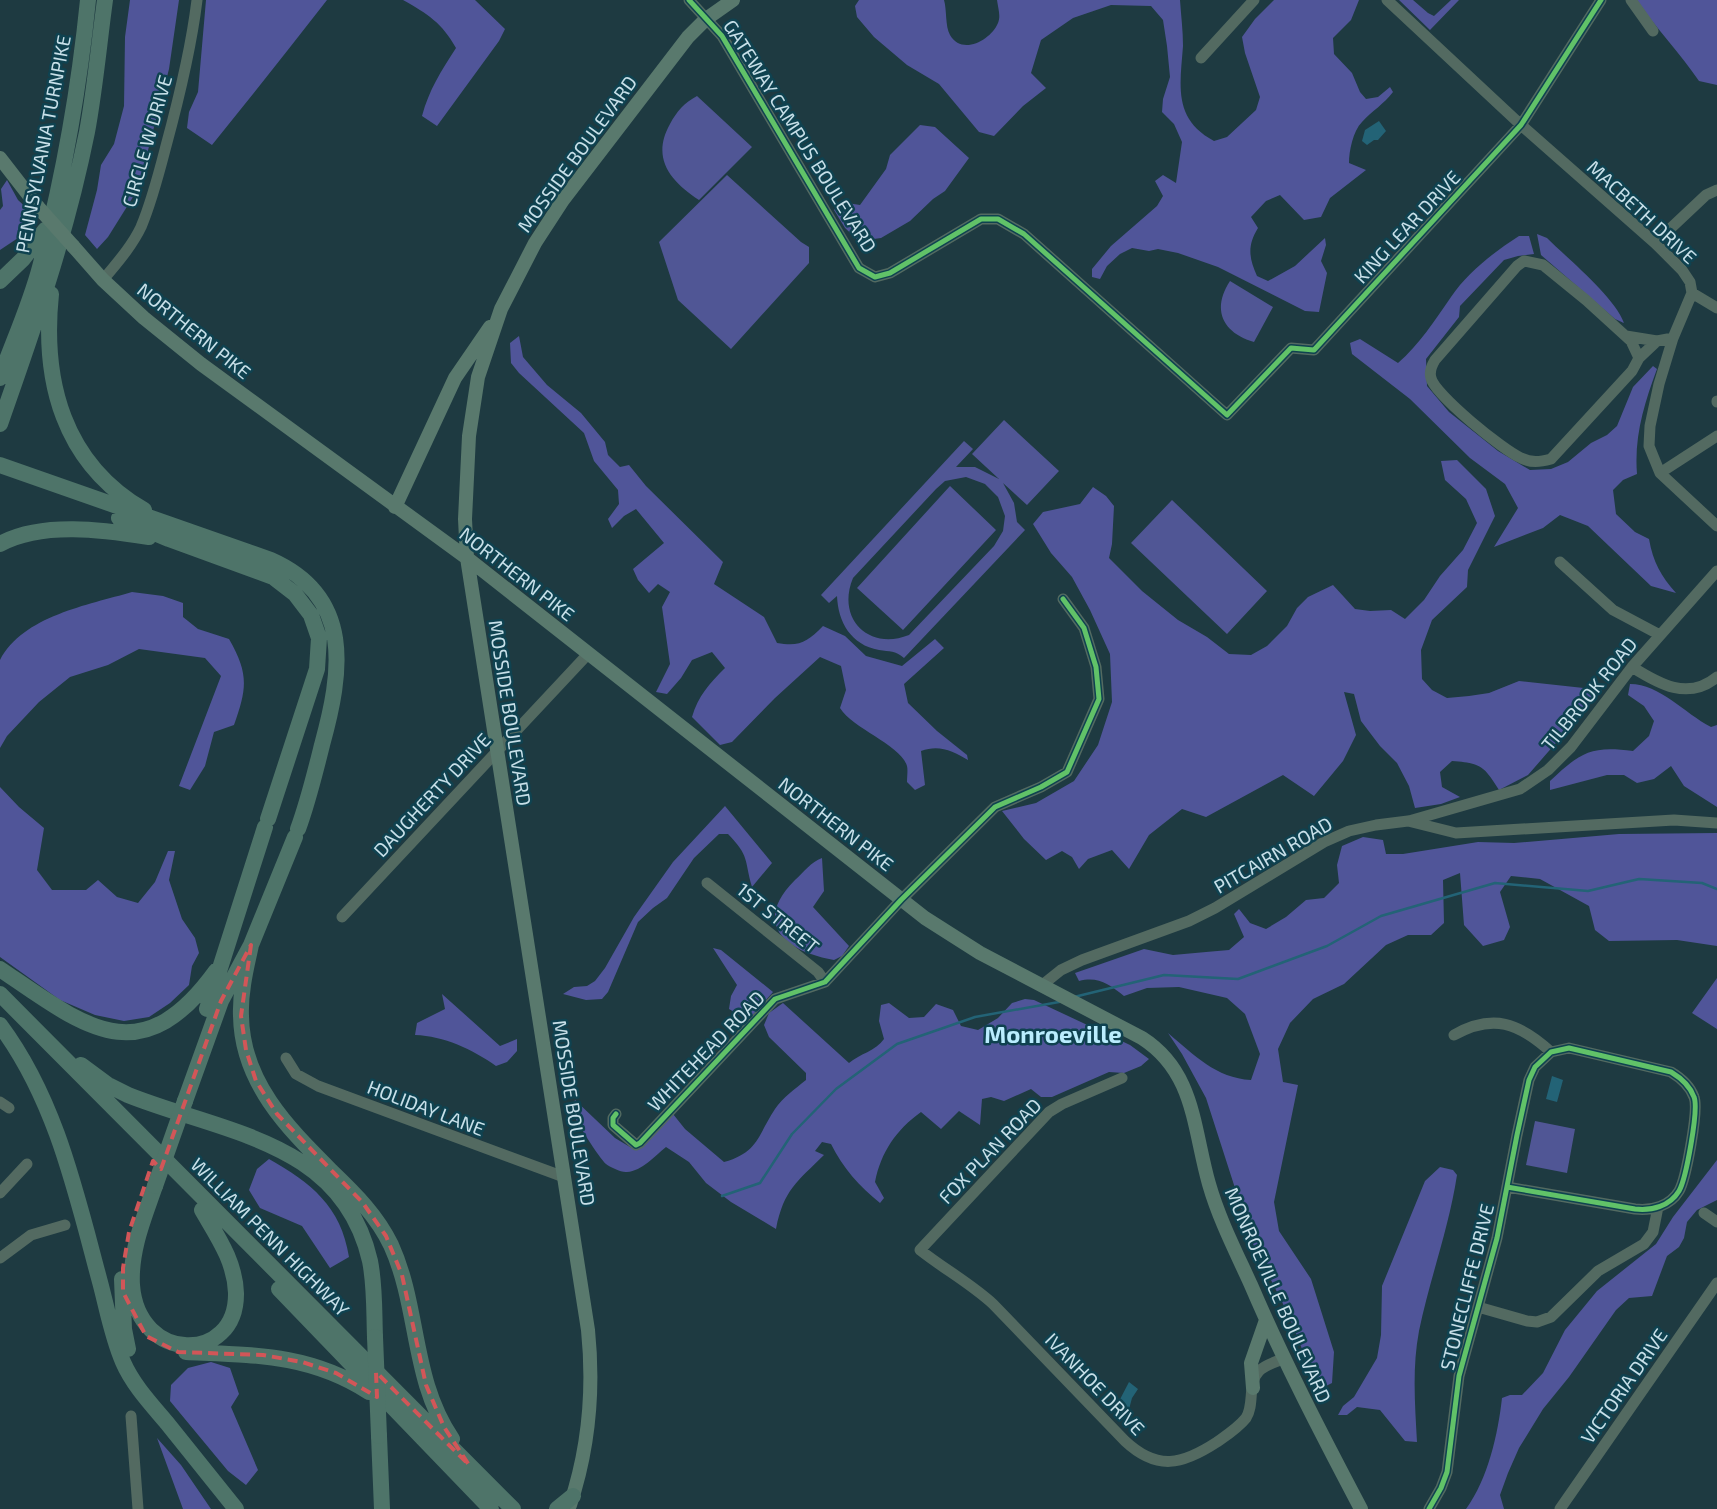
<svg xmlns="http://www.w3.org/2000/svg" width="1717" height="1509" viewBox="0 0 1717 1509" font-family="'Exo 2',sans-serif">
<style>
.green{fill:#505695;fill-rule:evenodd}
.forest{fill:#505599}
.water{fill:#236376}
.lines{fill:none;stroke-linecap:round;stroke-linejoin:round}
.stream{stroke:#236376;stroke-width:2.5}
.minor{stroke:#536a61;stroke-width:11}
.major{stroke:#59796d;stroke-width:14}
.highway{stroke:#4e7469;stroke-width:16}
.major-bridge{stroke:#59796d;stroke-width:14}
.highway-bridge{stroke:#4e7469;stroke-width:16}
.cycleway-casing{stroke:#0f4250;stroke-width:8}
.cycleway{stroke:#61c268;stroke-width:5}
.marked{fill:none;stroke:#d25658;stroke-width:4;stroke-dasharray:10 6;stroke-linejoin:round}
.labels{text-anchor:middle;stroke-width:5;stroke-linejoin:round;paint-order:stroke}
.street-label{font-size:19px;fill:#c8e0e9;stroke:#0f4250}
.district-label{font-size:24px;font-weight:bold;fill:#baedfe;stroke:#0f4250}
</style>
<rect width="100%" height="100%" fill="#1e3a41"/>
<path class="green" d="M697,96L752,147L699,200C670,181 651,158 670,124C677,111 684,103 697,96Z
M727,175L801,242L809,247V263L731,349L678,300L659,242Z
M1230,281L1273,307L1254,342C1223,333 1211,310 1230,281Z
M1004,420L1059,471L1027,505L1003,483L1014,503L1017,522L1025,530L904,658C895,650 890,652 879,650C851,645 838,622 837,596L829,603L821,595L964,441L973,449L956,467H975L999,479L972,454ZM966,477L985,484L998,497L1005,516L1003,531L994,546L909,635C869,651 836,619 853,578L936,489L945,481Z
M950,486L996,530L903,630L857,588Z
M1172,500L1267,591L1227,634L1131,543Z
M1535,1121L1575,1129L1567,1173L1526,1165Z"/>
<path class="forest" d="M130,0H179L169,69L138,189L108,237L97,249L85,235L97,190L101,165L114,144L124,106L125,37Z
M206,0H327C289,49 251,97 212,145L187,128L189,112L198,92Z
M403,0H475L505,29L499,41L437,126L422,116C429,90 441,71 456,48C442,23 428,14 403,0Z
M859,0H944C947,10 945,26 950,35C962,56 991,40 998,23C1001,16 998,8 997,0H1180C1181,15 1183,31 1183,46C1180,86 1173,119 1214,141L1227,137L1256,110L1260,97L1245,53L1242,37L1255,19L1274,0H1359L1351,20L1333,38L1334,54L1352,73L1360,92L1366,99L1378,97L1390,87L1393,92C1384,104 1372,111 1362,122C1353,131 1349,151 1349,163L1366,170L1330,198L1321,217L1304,220L1280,195L1266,201L1251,217L1258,228C1247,246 1249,258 1257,276L1268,281L1295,266L1325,238L1326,245L1321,261L1327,273L1319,312L1305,311L1218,267L1178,253L1158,249L1149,251L1132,248L1120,254L1107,266L1100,279L1092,277V269L1111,246L1157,206L1163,196L1155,181L1163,175L1176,183L1182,142L1174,124L1162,112L1163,99L1170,77L1167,46L1163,20L1151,6L1111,5L1073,18L1041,40L1031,73L1046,88L1023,106L994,136L979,132L939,84L907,65L874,37L857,17L855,6Z
M1399,0H1413L1428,13L1434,16L1451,0H1459L1430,30Z
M1636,0H1717V85L1699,81C1680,53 1656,28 1636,0Z
M920,125L935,127L969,158L945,191L933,199L910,221L881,238L859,241L845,228L834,210L841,202L860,205L886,169L890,155Z
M7,180L18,200L34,215L33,228L0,250V210L3,206L1,189Z
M1537,234L1547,238C1568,259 1614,296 1624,323L1615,319L1541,255Z
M1519,236H1529L1534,254L1518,256L1504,260L1460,306L1459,317L1426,359L1427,386L1449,412L1498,451L1530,470L1551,469L1568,462L1591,443L1607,435L1617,426L1633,387L1653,366L1657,369C1644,404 1634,437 1637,474L1623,480L1613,490L1616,514L1635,532L1649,539C1653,562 1661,576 1676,593L1651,586L1588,526L1560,515L1543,528L1494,547L1518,508L1505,484L1470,458L1410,399L1352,354L1350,343L1360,339L1398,363C1419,345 1435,320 1451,297C1468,272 1494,252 1519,236Z
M519,336L523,357L547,385L581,413L605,442L608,455L620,467L629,465L646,486L723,562L714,584L764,617L777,643C800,647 807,642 823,626L845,636L866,656L902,666L935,639L944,648L904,684L908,703L937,731L967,755L968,760C953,751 939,744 921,751L925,785L915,790L907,782C907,777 908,770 907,766C901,745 853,729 840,708L846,690L841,666L820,657L775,698L732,742L720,745L692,717C698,696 709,684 725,668L712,652L692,660L681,678L667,694L656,692L670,664L662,607L670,592L658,584L649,593L638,580L633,569L664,543L636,509L624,516L612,528L608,519L619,504L618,490L594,461L584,433L519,373L511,363L510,343Z
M1457,460L1486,489L1495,516L1468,570L1467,587L1432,620L1421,650L1422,679L1432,690L1447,698L1469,696L1489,693L1519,681L1602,690L1528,775L1499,790C1484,766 1481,763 1452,761L1440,772L1442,787L1460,797L1441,804L1415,808L1409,786L1397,763L1380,746L1361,721L1354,694L1344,692L1356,735L1343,761L1314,796L1283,775L1206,817L1182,809L1149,835L1129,869L1112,850L1088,859L1079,869L1072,857L1062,851L1046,860L1024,839L1002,811L1036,803L1074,781L1098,745L1112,702L1110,654L1090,610L1072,577L1051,553L1033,524L1043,512L1080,504L1093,487L1106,496L1114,506L1112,544L1109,558L1142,591L1178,620L1207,637L1229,654L1251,655L1267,646L1287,626L1297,608L1308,597L1333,585L1355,609L1370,611L1391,610L1405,619L1424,600L1440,576L1463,550L1477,523L1466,499L1445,480L1441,461Z
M132,592L163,596L183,603V617L198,629L229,639C249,674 247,688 234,725L214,732L205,766L190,790L179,786L221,676L205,658L139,649L108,665L70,677L39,702L7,736L0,748V660C23,616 88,605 132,592Z
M1630,684C1660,684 1684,713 1711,727L1717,725V807L1684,786L1671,766L1654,779L1637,783L1624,775H1607L1550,790V781C1580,753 1590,745 1633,751L1649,736L1654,721L1644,706L1628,695Z
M0,787L19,807L44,828L37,870L52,890H86L98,880L117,897L138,903L155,882L168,851H175L169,880L182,919L195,938L199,953L192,966L189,985L170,1003L149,1017L124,1021L95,1015L60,1000L0,957Z
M725,806L772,863L752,887C744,859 750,857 728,834H719L694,858L667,898L653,908L638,922L608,992L602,999L586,1000L563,994L574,987L587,986L595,981L605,968L634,917L673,862Z
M1717,833V946L1677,940L1609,941L1595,930L1589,906L1540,879L1511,876L1500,892L1510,927L1504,940L1483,946L1464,925L1460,873L1443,880L1444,923L1431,935H1408L1386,945L1344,984L1313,999L1290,1023L1278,1049L1283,1082L1298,1085L1274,1202L1279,1231L1311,1279L1334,1352L1332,1383L1324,1387L1313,1377L1289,1316L1253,1244L1206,1098L1182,1054L1168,1033C1194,1055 1216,1078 1251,1080L1260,1054L1245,1014L1227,998L1179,987L1147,988L1124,996C1109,984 1098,976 1079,981L1075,973L1144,949L1173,955L1206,952L1229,950L1244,937L1234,914L1239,909L1250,923L1266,929L1286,917L1306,900L1324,898L1339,883L1337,865L1342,846L1363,837L1383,840L1386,854H1403L1478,842L1514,843L1619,834Z
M822,858L824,891L813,907L849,946L842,956L834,960C786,952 751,924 795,880C804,872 811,862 822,858Z
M713,948L721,950L773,992L752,1016L746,1019L729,1009L731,996L737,985Z
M1717,978V1029L1692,1013Z
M442,994L500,1046L517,1039V1051L507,1062L496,1066C472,1049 444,1036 415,1035L417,1023L445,1009Z
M1025,999L1034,1000L1130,1045L1149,1059L1141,1066L1124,1073L1109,1072L1052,1097H1041L1031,1089L1004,1101L991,1097L982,1099L980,1125L959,1111L941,1129L921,1112C896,1130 881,1152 875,1182L884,1198L880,1203C859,1186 843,1168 831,1144L822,1142L815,1151L824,1155C797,1182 784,1189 776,1229L731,1202L706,1183L689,1162L666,1147C655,1156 642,1171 627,1172C622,1173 610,1167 606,1164C600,1159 574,1119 573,1112C572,1109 574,1103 575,1100L615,1138L635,1150L673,1114L685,1129L724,1162C759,1152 757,1136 775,1109C783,1097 795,1089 806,1080V1073L769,1037L764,1025L769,1013L783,1003L849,1063C859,1054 876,1051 884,1039L879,1021L881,1005L889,1003L909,1018L924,1017L936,1004L953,1010L961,1026L978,1030L998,1018L1012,1003Z
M269,1159C311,1183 341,1206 349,1257L330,1268L302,1226L260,1208L249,1190L257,1169Z
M1717,1160V1200L1697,1210L1687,1222L1684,1238L1679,1247L1667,1256L1652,1296L1629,1298L1616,1310L1569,1377L1543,1409L1519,1448L1508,1473L1500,1495L1504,1509H1466C1488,1479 1498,1434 1502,1398L1510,1395H1522L1543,1373L1565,1330L1597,1291L1656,1244L1673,1217Z
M1440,1167L1453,1170L1457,1175C1449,1228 1430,1278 1419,1331C1412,1368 1415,1405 1417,1442L1405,1441L1380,1410L1357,1407L1347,1415H1338L1343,1406L1354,1397L1377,1358L1381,1335L1382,1286L1425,1181Z
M211,1362L230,1368L239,1394L231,1407L258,1470L246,1485L228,1471L170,1401L171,1385L188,1368Z
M157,1438L181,1465L211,1509H183Z"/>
<path class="water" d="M1379,121L1386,131L1378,140H1374L1367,145L1362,141L1365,130Z
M1552,1076L1563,1080L1557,1102L1546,1099Z
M1129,1382L1138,1389L1132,1398L1128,1413L1116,1407Z"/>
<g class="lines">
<path class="stream" d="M1074,997L1164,975L1238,979L1327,946L1381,916L1495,883L1588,891L1639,879L1702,883L1717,889
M722,1196L760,1183L792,1134L836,1089L897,1044L975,1017L1059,1002"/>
<path class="minor" d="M689,0L722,36L859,268L875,277L890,273L981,219H998L1024,234L1227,415L1291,348L1314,350L1521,125L1601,0
M1387,0L1521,125L1655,243L1682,270L1690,282L1692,293L1673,338L1659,384L1650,426L1649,446L1660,473L1717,526
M1631,0L1653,31
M1201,58L1254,0
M1655,243L1706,195L1717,190
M1524,261L1543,265L1586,300L1631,341L1639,358L1632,371L1551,459C1540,462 1531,463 1521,458C1504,451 1434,394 1431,378C1429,372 1432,365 1435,360L1517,266Z
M103,280C117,263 132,246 141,227C152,201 159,173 166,146C179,98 191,50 197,0
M1692,293L1717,308
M1626,336L1657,341L1673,338
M1639,358L1657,341
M1717,401V402
M1660,473L1717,436
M1560,562L1613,610L1660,635
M1632,667C1659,684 1688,701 1717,677
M1409,821L1520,789L1548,770L1571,747L1632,667L1717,571
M707,883L818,972L825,982
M342,917L588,654
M1041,986L1061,970L1082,960L1189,921L1215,908L1324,842L1349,831L1376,825L1408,821L1456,833L1674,820L1717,823
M1454,1035C1493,1013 1519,1023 1551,1052
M286,1058L296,1074L318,1086L564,1177
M1122,1078L1062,1104L1049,1112L920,1250C944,1269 970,1283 993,1304L1125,1441C1157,1471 1182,1465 1217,1442C1227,1435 1238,1428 1246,1418C1255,1404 1247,1383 1259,1371C1265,1365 1275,1362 1283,1359
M0,1102L9,1108
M616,1114L613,1118V1125L636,1145L640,1143L775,999L825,982L901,900L995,807L1041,787L1067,772L1099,699L1096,667L1084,628L1063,599
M0,1193L27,1164
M1704,1213L1717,1222
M0,1258L31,1235L65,1225
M1478,1307L1527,1321L1537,1322L1551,1317L1598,1271L1644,1244L1653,1232L1658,1207
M131,1416L138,1509
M1429,1509L1441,1488L1447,1472L1459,1376L1497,1238L1517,1135L1529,1080L1535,1067L1551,1052L1569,1048L1671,1072C1681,1078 1690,1086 1694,1097C1699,1109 1686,1179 1679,1191C1670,1206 1652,1211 1635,1209L1507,1187
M1560,1509L1717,1283"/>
<path class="major" d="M0,158L38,207
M73,246L103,280L144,318L201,364L467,558L925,918L980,953L1142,1038C1195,1072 1193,1128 1209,1184C1219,1219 1236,1252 1251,1285C1284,1362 1322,1435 1361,1509
M395,507L455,378L490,327
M1253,1388L1251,1363L1266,1320
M570,1505C589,1448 594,1389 588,1330L467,558L465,519L469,436L478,377L501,309L535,243L563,200L688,37L706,19L733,0"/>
<path class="highway" d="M0,281L23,259L45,230
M51,294C42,381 63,463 144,510
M0,378C13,342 30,305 40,267C63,179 79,90 88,0
M0,424C34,328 67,232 87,132C95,89 99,44 105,0
M0,465L271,560C354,597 342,672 322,745C315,773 308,802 298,829
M119,518L169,539L273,577L295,594L311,615L319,638L317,669L268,819
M0,544C42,521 104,530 149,537
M251,945C246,968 240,992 241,1016C242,1083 288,1128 332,1172C355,1194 377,1216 391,1245C420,1309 411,1379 452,1439
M0,969C84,1026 140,1076 216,971
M0,994L513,1509
M207,1009L265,827
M0,1025C56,1100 76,1193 100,1282C107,1308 112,1337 123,1362C133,1385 151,1404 167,1423C190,1452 213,1480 236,1509
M81,1065L108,1085L128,1095C223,1133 343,1141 370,1261C375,1286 374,1311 375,1337
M185,1101L221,1001L251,945L295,837
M155,1186C144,1218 130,1250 132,1285C138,1364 237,1364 236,1293C235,1261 217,1236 202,1210
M122,1279L124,1329L128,1349
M279,1289L491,1509
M186,1352C254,1355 310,1354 369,1392
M379,1436L382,1509
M557,1509L573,1496"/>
<path class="major-bridge" d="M38,207L73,246"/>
<path class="highway-bridge" d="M155,1186L185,1101
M375,1337L379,1436"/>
<defs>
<path id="cycleway" d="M689,0L722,36L859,268L875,277L890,273L981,219H998L1024,234L1227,415L1291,348L1314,350L1521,125L1601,0
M616,1114L613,1118V1125L636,1145L640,1143L775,999L825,982L901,900L995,807L1041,787L1067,772L1099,699L1096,667L1084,628L1063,599
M1429,1509L1441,1488L1447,1472L1459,1376L1497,1238L1517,1135L1529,1080L1535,1067L1551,1052L1569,1048L1671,1072C1681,1078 1690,1086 1694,1097C1699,1109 1686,1179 1679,1191C1670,1206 1652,1211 1635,1209L1507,1187"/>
</defs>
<use href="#cycleway" class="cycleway-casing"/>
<use href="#cycleway" class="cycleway"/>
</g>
<path class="marked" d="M251,945L241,1016L246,1050L256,1081L277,1114L363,1203L386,1236L402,1275L426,1385L444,1427L469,1465L376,1372L377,1397L336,1373L302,1362L263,1355L178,1352L146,1336L123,1292V1268L129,1232L153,1161L161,1169L221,1001Z"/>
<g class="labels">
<g class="street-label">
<text transform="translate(800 136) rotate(58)" y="7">GATEWAY CAMPUS BOULEVARD</text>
<text transform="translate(147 141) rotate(-74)" y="7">CIRCLE W DRIVE</text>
<text transform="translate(43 144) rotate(-79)" y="7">PENNSYLVANIA TURNPIKE</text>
<text transform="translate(577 154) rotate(-54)" y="7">MOSSIDE BOULEVARD</text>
<text transform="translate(1642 212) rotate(43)" y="7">MACBETH DRIVE</text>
<text transform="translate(1407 227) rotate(-47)" y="7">KING LEAR DRIVE</text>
<text transform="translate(194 331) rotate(39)" y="7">NORTHERN PIKE</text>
<text transform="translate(517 574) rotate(38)" y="7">NORTHERN PIKE</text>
<text transform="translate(1589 694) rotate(-51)" y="7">TILBROOK ROAD</text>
<text transform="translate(510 713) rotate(81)" y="7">MOSSIDE BOULEVARD</text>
<text transform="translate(432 795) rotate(-47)" y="7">DAUGHERTY DRIVE</text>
<text transform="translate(836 824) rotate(38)" y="7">NORTHERN PIKE</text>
<text transform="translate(1273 855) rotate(-30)" y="7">PITCAIRN ROAD</text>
<text transform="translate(778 918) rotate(39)" y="7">1ST STREET</text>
<text transform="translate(706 1051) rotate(-46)" y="7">WHITEHEAD ROAD</text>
<text transform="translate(426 1108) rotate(21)" y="7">HOLIDAY LANE</text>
<text transform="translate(574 1113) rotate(81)" y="7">MOSSIDE BOULEVARD</text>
<text transform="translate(990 1151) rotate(-46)" y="7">FOX PLAN ROAD</text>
<text transform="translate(270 1237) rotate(45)" y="7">WILLIAM PENN HIGHWAY</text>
<text transform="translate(1467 1287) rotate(-76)" y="7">STONECLIFFE DRIVE</text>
<text transform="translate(1278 1295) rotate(66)" y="7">MONROEVILLE BOULEVARD</text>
<text transform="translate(1095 1384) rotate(46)" y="7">IVANHOE DRIVE</text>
<text transform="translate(1624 1386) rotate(-55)" y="7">VICTORIA DRIVE</text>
</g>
<g class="district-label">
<text x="1053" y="1043">Monroeville</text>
</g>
</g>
</svg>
